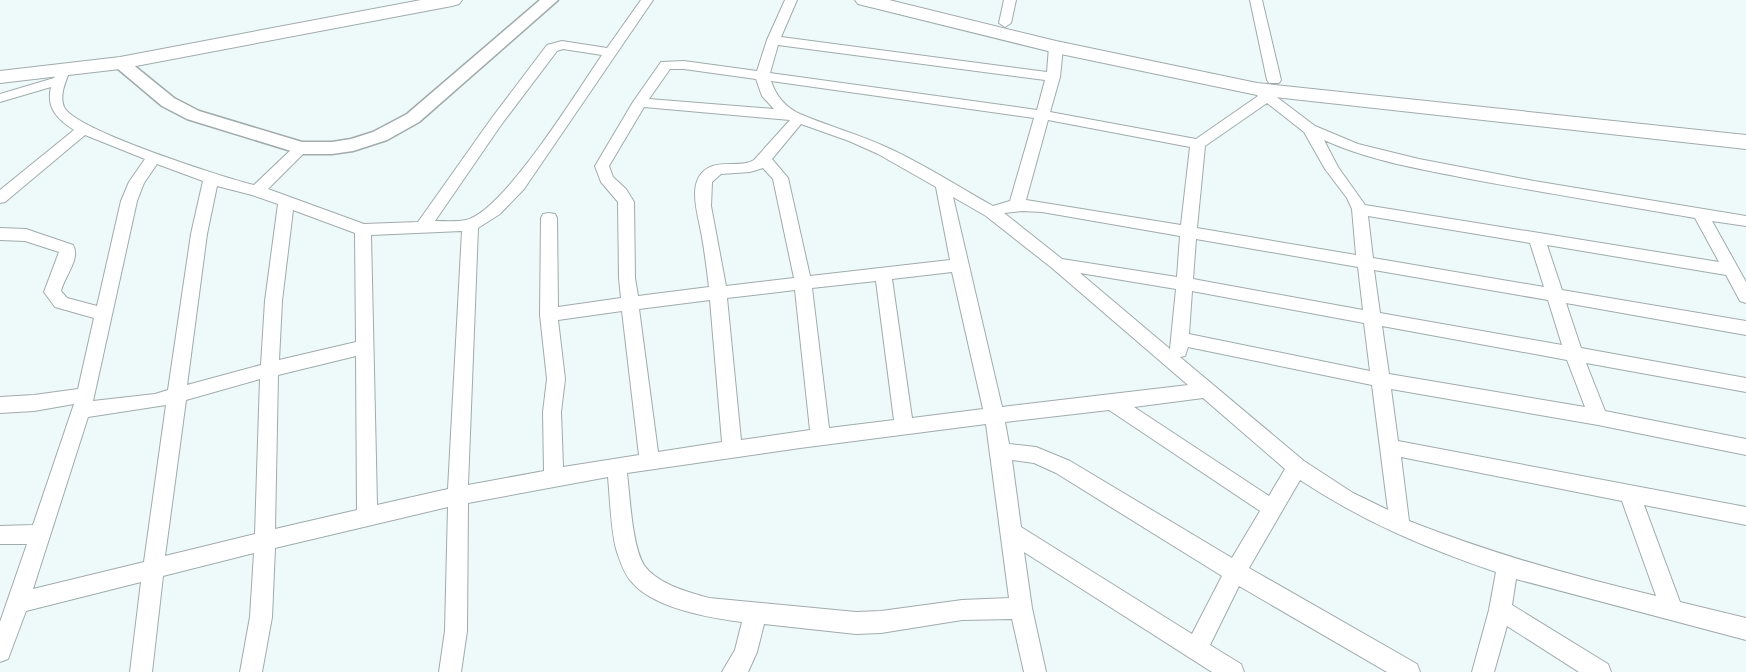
<svg xmlns="http://www.w3.org/2000/svg" width="1746" height="672" viewBox="0 0 1746 672" font-family="'Space Grotesk',sans-serif">
<style>
.lines{fill:none;stroke-linecap:round;stroke-linejoin:round}
.minor-casing{stroke:#a1abac;stroke-width:2}
.tertiary-casing{stroke:#a1abac;stroke-width:3}
.primary-casing{stroke:#a1abac;stroke-width:2}
.minor{fill:#fff;fill-rule:evenodd}
.tertiary{fill:#fff;fill-rule:evenodd}
.primary{fill:#fff;fill-rule:evenodd}
</style>
<rect width="100%" height="100%" fill="#eef9f9"/>
<g class="lines">
<defs>
<path id="minor" d="M641,0H653L524,189L500,214L478,228L468,485L544,471L543,412L547,379L540,315L541,218L543,214L549,213L555,214L557,218L558,307L621,298L619,278L618,202L601,182L595,166L633,102L661,62L684,61L757,71L767,40L785,0H797L781,37L1047,72L1049,47L1056,43L1061,44L1063,47L1060,77L1050,112L1196,139L1258,96L1250,89L1257,85L1262,86L1315,126L1358,144L1419,159L1534,181L1746,216V226L1712,221L1746,282V303L1740,301L1726,275L1547,245L1562,290L1746,321V335L1566,303L1581,348L1746,378V392L1586,363L1605,411L1746,439V455L1598,425L1391,389L1398,441L1746,507V525L1644,505L1680,602L1746,618V640L1516,579L1512,605L1608,664L1611,672H1579L1507,626L1494,672H1472L1489,610L1496,572C1423,547 1364,522 1300,480L1249,568L1417,664L1420,672H1387L1239,586L1210,645L1241,664L1244,672H1212L1024,552L1032,608L1046,672H1024L1012,619L962,620L881,633L856,634L764,624L757,652L748,672H722L735,650L742,622C710,618 651,608 630,580C624,573 620,561 617,552C611,534 610,497 608,477L468,503L467,631L461,672H439L445,631L448,507L275,548L272,617L262,672H240L250,617L254,553L163,576L152,672H130L141,582L26,611L8,659L0,662V622L27,544H0V526L33,525L74,404L34,411L0,413V397L34,395L78,389L94,318L55,307L44,292L59,252L25,241L0,240V228L26,229L73,245C81,259 64,277 61,291L67,298L97,306L121,201L129,182L145,159L85,135L5,202L0,203V190L74,130C57,119 46,108 51,87L0,102V94L54,78L58,67H68L70,70C66,81 59,95 64,107C74,130 225,178 254,185L296,145H306L308,148L306,151L268,189L364,224L418,222L491,119L547,45L562,41L607,48ZM778,45L1045,80L1037,110L770,73ZM563,49L602,55C577,91 504,211 466,220C457,222 445,221 435,221L501,125L557,51ZM670,69H684L756,79L762,96L774,109L649,99ZM771,81L1034,118L1010,201L993,206C957,186 922,163 886,147C858,134 828,126 800,114C785,107 776,96 771,81ZM1267,103L1304,132L1325,169L1347,198L1352,209L1356,255L1197,228L1205,146ZM644,107L790,120L754,160C741,168 722,160 708,168C685,181 699,217 702,237C705,254 707,271 709,287L638,296L635,278L634,202L626,189L613,177L609,166ZM1048,120L1190,147L1181,225L1026,200ZM801,124L849,141L878,154L936,187L950,260L810,276L788,178L772,159ZM1324,140C1370,161 1421,169 1470,179C1545,193 1620,205 1695,218L1719,262L1365,205L1338,167ZM157,164L203,181L191,234L168,390L155,394L93,401L137,201L144,183ZM763,168L773,179L794,278L726,286L711,206L712,182L721,174L750,172ZM217,186L252,195L278,204L265,301L261,365L187,385L207,234ZM953,197L986,216L1052,268L1188,385L1002,407ZM293,210L355,233L356,342L279,360L282,301ZM1022,211L1042,212L1180,236L1177,277L1062,259L1004,213ZM1368,216L1530,243L1544,287L1373,258ZM462,231L448,489L377,505L371,235ZM1196,239L1358,267L1363,310L1193,279ZM1374,270L1548,300L1562,345L1380,313ZM952,272L983,409L912,418L892,279ZM1080,273L1176,289L1170,349ZM876,281L894,420L829,428L812,288ZM795,290L810,430L741,440L727,298ZM1192,291L1364,323L1370,371L1189,334ZM710,300L722,442L658,452L639,309ZM622,311L639,455L563,467L561,412L565,379L558,320ZM1382,326L1567,360L1585,407L1389,374ZM1188,347L1372,385L1388,510L1353,493L1304,461L1180,357L1185,356ZM356,356L357,510L275,529L278,375ZM260,379L255,534L165,556L186,400ZM1203,398L1285,469L1269,496L1134,407ZM166,405L144,562L33,589L88,417ZM1109,410L1260,511L1232,558L1070,461L1036,447L1009,444L1005,422ZM986,424L1009,598L962,600L881,611L856,612L709,598C688,592 657,584 644,565C632,546 630,497 627,473L800,448ZM1401,457L1622,501L1656,596C1572,576 1490,553 1409,521ZM1012,460L1034,463L1056,473L1222,576L1192,634L1021,527Z
M1004,0H1016L1011,23L1005,27L999,23Z
M1250,0H1262L1281,80L1279,83H1269L1267,80Z"/>
<path id="tertiary" d="M540,0H558L419,122L387,140L353,151L332,154H301L187,119L162,106L111,63L114,59H126L174,98L199,111L302,142H332L351,139L373,132L407,114Z"/>
<path id="primary" d="M421,0H462L459,4L452,6L120,69L0,83V71L120,57Z
M855,0H889L1056,41L1257,83L1746,135V149L1257,95L1056,53L858,4Z"/>
</defs>
<use href="#minor" class="minor-casing"/>
<use href="#tertiary" class="tertiary-casing"/>
<use href="#primary" class="primary-casing"/>
<use href="#minor" class="minor"/>
<use href="#tertiary" class="tertiary"/>
<use href="#primary" class="primary"/>
</g>
</svg>
